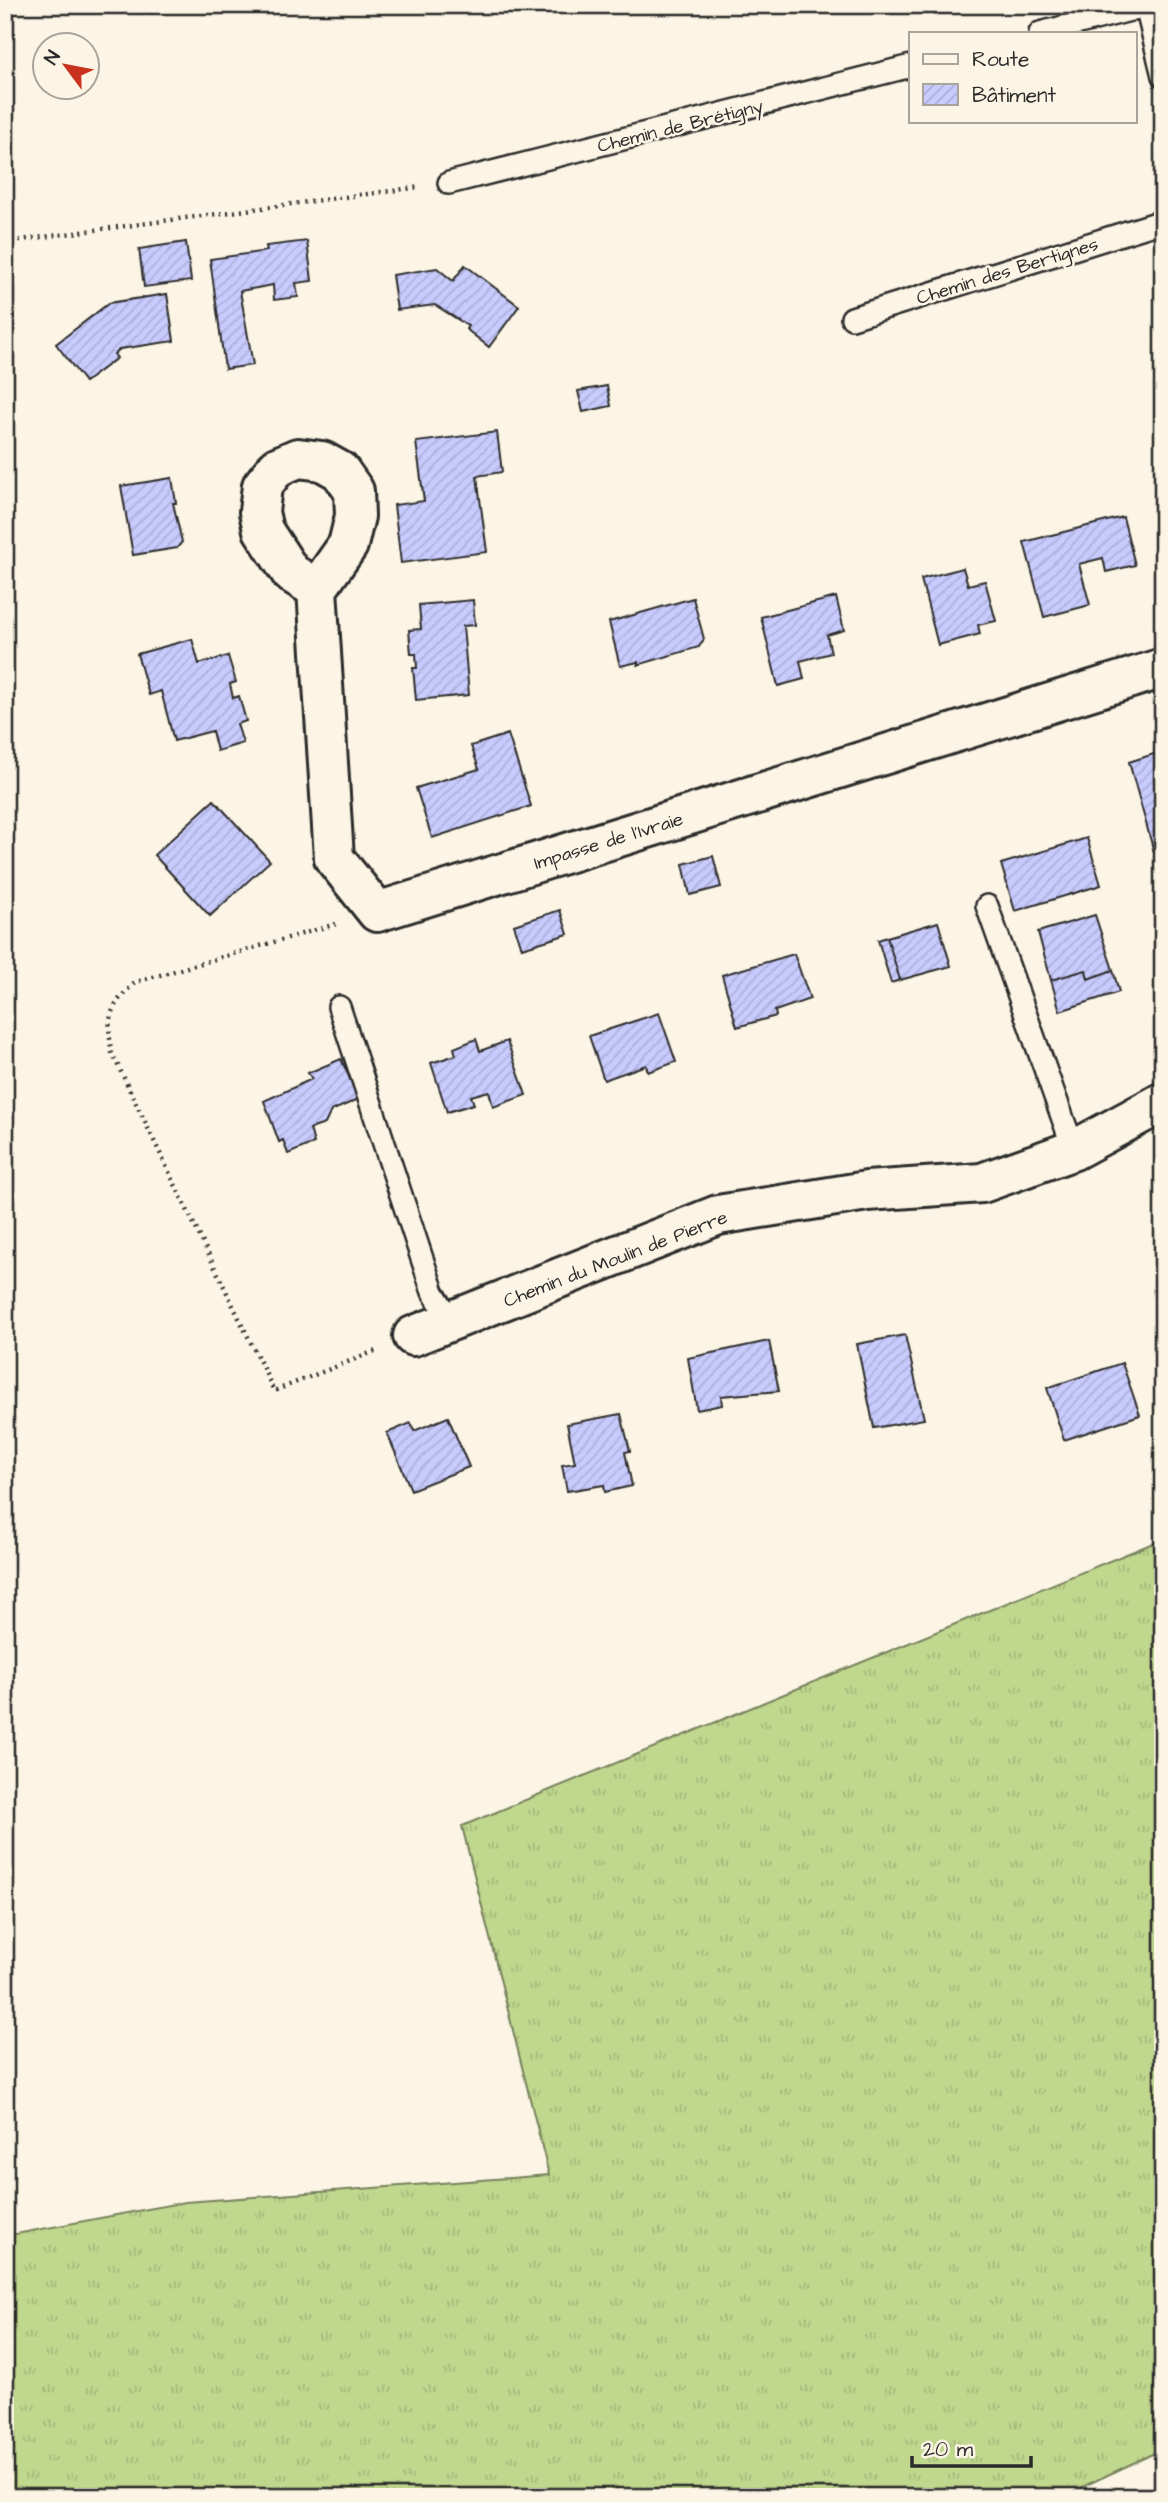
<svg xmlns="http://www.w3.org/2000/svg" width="1168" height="2502" viewBox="0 0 1168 2502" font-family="'Architects Daughter',sans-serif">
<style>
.grass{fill:url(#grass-tufts);stroke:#76815c;stroke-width:2}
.building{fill:url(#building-hatch);stroke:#2b2b2b;stroke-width:2}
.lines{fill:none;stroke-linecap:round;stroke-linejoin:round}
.lane-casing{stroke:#2b2b2b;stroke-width:26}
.street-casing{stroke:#2b2b2b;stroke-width:44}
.path{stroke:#2b2b2b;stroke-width:4.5;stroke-dasharray:2 5;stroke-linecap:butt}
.lane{stroke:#fcf5e5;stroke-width:21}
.street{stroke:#fcf5e5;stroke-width:38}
.labels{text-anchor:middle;stroke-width:5;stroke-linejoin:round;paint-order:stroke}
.street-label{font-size:19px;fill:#2b2b2b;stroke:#fcf5e5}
</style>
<defs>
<pattern id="grass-tufts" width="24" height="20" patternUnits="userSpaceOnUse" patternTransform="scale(1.75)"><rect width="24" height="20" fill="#c0d78e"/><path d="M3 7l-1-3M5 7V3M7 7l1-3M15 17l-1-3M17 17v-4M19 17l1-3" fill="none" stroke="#a5b97b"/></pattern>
<pattern id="building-hatch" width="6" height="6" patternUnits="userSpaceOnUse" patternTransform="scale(1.75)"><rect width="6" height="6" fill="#c8cbfd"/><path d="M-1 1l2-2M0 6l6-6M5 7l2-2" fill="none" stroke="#acaed9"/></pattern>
</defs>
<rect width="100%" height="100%" fill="#fcf5e5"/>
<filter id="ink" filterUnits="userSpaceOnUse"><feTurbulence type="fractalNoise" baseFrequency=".0143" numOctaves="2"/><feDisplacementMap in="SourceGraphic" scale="14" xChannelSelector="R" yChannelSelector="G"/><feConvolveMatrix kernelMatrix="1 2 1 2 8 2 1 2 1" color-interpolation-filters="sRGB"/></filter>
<g filter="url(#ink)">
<path class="grass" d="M1163,1539V2449L1061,2497H5V2236L185,2202L549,2175L462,1826Z"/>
<path class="building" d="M307,241L312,281L296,283L298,297L274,300L273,285L240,291L253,365L225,369L210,259L267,251L266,246Z
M186,242L191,281L144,287L139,249Z
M465,265L519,306L489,347L466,329L468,326L435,305L397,310L392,275L437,268L453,281Z
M167,294L174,341L120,349L114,354L117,358L85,382L56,344L109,303Z
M607,386L611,406L583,412L578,391Z
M497,432L502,472L477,476L487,552L401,563L394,505L424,501L416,442Z
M172,478L176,503H173L182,542L177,548L133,555L121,486Z
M1123,517L1135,565L1106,572L1103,558L1079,564L1090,605L1044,617L1024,542Z
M963,568L968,585L985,581L996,621L978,625L980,634L938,645L921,579Z
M836,597L844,630L827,635L831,653L800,661L804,679L778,686L761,617Z
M693,598L704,639L699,647L638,665V662L620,666L609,622Z
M473,600L475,625L463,626L469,695L416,700L413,668H417L416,654H411L409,630L421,629L419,605Z
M192,639L199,664L228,656L236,682L230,684L233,698L239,696L246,721L237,724L243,743L217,751L212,731L174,741L161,691L149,695L137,654Z
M508,734L531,806L432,838L416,788L479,769L471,746Z
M1163,751V850L1154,852L1129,762Z
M214,800L270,861L210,916L154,855Z
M1087,838L1101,885L1015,911L1001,864Z
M713,856L721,887L690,895L683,864Z
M560,910L568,934L522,948L514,925Z
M1095,915L1113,970L1088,979L1086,970L1051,980L1038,932Z
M938,922L951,966L900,980L887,937Z
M887,937L900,980L891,983L878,940Z
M794,954L810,999L775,1011L776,1016L737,1027L722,975Z
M1086,970L1088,979L1113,970L1119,992L1060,1011L1051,980Z
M659,1013L676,1062L648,1072L646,1065L604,1080L589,1036Z
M476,1039L480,1051L507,1041L526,1095L493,1107L489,1091L471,1096L474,1104L447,1112L431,1063L456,1055L454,1048Z
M341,1059L359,1099L331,1111L325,1124L310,1129L314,1143L288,1154L283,1140L279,1142L264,1101L312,1079L308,1073Z
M905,1335L924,1419L874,1428L857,1344Z
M769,1341L779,1391L721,1396L722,1405L697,1410L688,1358Z
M1122,1363L1140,1415L1064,1440L1047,1388Z
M621,1414L630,1451L625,1452L632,1486L605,1492L604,1485L567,1491L562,1465L575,1463L567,1424Z
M448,1417L469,1467L411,1490L387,1433L411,1423L414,1431Z"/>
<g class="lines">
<defs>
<path id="lane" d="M1146,6L1163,76
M1040,33L1150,5
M449,183L911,66
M852,318L1163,221
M987,906L1074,1150
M339,1007L433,1292L451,1321"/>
<path id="street" d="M317,589L291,573L263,530L259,512L262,486L277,467L298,458L322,461L340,471L354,491L355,516L348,545L317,589L334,858L377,912L1163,668
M413,1336L718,1215L867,1191L982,1183L1074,1150L1163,1102"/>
</defs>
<use href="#lane" class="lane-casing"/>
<use href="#street" class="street-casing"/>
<path class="path" d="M5,242L420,187
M336,924L136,982C109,1006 106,1018 112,1053L274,1391L378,1350"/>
<use href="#lane" class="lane"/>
<use href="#street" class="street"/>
</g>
</g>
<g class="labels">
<g class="street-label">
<text transform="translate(680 125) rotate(-14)" y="7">Chemin de Brétigny</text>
<text transform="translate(1007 270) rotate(-17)" y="7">Chemin des Bertignes</text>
<text transform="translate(608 840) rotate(-17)" y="7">Impasse de l'Ivraie</text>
<text transform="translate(615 1258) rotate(-21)" y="7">Chemin du Moulin de Pierre</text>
</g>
</g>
<rect width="1168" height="2502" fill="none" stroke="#fcf5e5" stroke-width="28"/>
<rect x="14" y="14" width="1140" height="2474" fill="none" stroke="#2b2b2b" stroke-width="2.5" filter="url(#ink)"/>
<rect x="909" y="32" width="228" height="91" fill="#fcf5e5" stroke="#a8a49b" stroke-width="2"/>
<rect x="923" y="54" width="35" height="10" fill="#fcf5e5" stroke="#a8a49b" stroke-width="2"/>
<text x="972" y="66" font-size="21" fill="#2b2b2b">Route</text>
<rect x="923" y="84" width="35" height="21" fill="url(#building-hatch)" stroke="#a8a49b" stroke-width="2"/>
<text x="972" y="102" font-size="21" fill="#2b2b2b">Bâtiment</text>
<g transform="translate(66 66) rotate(302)"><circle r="33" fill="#fcf5e5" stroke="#a8a49b" stroke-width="2"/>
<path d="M0-5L12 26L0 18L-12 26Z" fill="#c8321e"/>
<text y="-10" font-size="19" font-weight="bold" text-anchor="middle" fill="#2b2b2b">N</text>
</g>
<path d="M912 2456v10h119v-10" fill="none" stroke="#2b2b2b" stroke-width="3.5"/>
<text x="923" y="2456" font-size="21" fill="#2b2b2b" stroke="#fcf5e5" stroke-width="5" paint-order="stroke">20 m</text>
</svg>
